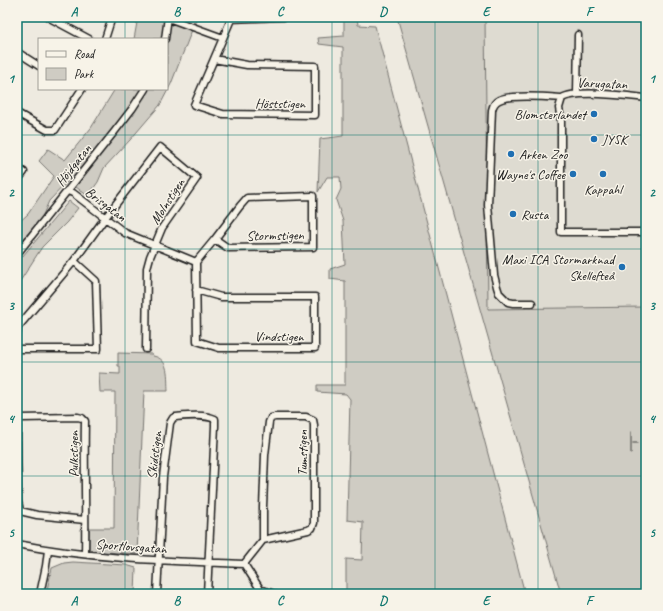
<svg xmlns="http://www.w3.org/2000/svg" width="663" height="611" viewBox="0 0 663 611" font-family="Caveat,sans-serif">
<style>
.built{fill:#dedbd1}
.green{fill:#cfccc3;stroke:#767470}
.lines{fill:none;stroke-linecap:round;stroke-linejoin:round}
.stream{stroke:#6f6d69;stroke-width:1.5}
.minor-casing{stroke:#1c1c1c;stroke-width:9}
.minor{stroke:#f7f3e8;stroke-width:6}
.grid{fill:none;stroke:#0f766e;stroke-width:1;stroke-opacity:0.55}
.poi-dot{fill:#1f6fb2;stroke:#f7f3e8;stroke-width:1.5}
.labels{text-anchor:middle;stroke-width:3;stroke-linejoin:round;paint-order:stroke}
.street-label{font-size:14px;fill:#1c1c1c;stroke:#f7f3e8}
.poi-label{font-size:14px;fill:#1c1c1c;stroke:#f7f3e8;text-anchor:end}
.neatline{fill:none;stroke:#0f766e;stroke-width:1.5}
.grid-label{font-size:13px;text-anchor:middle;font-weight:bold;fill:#0f766e}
</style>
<rect width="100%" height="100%" fill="#eeeae0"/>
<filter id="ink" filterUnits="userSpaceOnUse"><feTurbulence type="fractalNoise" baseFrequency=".025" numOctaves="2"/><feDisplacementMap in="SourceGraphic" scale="8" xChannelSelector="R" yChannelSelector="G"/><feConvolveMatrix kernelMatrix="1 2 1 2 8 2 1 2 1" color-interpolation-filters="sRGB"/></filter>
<g filter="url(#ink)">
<path class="built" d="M485,17H646V307L488,309Z"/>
<path class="green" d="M138,17H197L171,84L160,105L130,140L104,168L98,182L88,196L68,181L49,201L42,217L17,246V224L28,214L54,176L39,161L48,149L65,160L91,128L115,89H167V39H134Z
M344,17H357L358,25L375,26L525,594H346V559L362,560L363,522L347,520L350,399L346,394L317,392V385H345V281L330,279V269L345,264L343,221L336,200L341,189L340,177H327L318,192L320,139L343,136V47L319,44L318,38L344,36Z
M397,17H485L488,309L646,307V594H561Z
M69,201L78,208L67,222L42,247L17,286V263Z
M118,353L152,354L153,356C170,359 167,377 168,391H144L137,554L89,551V528H114L115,392H100L99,373L120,374V366H118Z
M73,562L126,565L136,568L135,594H46L52,568L64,563Z"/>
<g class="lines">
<path class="stream" d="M633,443H638
M631,453V432"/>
<defs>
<path id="minor" d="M48,17L89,39
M168,18L223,38
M231,19L284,17
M105,39L112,17
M165,39L168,17
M17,52L39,66
M214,59L247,65L315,66V115L223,114L194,105L214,59L232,17
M577,94L578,35
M646,98C628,96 577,89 562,98L559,108L561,121V232H646
M17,113L47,130H55L82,89
M17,168L24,172L17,181
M68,191L73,193L125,233L196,262
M17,254L115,131L132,109L145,89
M196,262L215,239L240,206L247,198L313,196V247L228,248L215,239
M196,290L221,297H315V348H219L197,341L196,262
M532,303H513L508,302L499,293L497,287L494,275L488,205L492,110C493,105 495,102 499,100C510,94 548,97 562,98
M17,333L18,327L74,261L105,218L160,147L197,178L162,228L150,257L147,268L146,349
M17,349H98L96,281L74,261
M17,544C91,559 168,561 244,564
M85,554C86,510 84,466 85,421L82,418L78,417L22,418L18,420L17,425L18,501L20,511L37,515L85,520
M244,564L263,540L308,530L312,528L314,523V425L313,420L306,417H275L271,418L269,422L265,455L263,507V540
M244,564L260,589L274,594
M40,594L46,566L48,550
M157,594L163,477L170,423L173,418L175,417C187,416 204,414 215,419V426L207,594"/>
</defs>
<use href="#minor" class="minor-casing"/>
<use href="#minor" class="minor"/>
</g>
</g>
<path class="grid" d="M125,17V39M228,17V594M332,17V594M435,17V594M538,17V594M125,89V594M17,135H646M17,249H646M17,362H646M17,476H646"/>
<g class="poi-dot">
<circle cx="594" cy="114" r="4"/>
<circle cx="594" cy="139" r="4"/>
<circle cx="511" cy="154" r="4"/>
<circle cx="573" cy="174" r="4"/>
<circle cx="603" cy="174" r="4"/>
<circle cx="513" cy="214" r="4"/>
<circle cx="622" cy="267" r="4"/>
</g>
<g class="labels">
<g class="street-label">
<text transform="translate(602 83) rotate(2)" y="5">Varugatan</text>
<text x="280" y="108">Höststigen</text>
<text transform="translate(73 165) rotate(-52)" y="5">Höjdgatan</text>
<text transform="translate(167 201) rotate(-57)" y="5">Molnstigen</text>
<text transform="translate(106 204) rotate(37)" y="5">Brisgatan</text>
<text transform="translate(275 235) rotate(-1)" y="5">Stormstigen</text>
<text x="279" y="341">Vindstigen</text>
<text transform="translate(302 453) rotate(-90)" y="5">Tumstigen</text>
<text transform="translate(73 454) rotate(-90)" y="5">Pulkstigen</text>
<text transform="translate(154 455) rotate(-83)" y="5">Skidstigen</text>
<text transform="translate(131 546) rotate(4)" y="5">Sportlovsgatan</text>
</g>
<g class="poi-label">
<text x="586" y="119">Blomsterlandet</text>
<text x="602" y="144" text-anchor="start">JYSK</text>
<text x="519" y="159" text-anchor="start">Arken Zoo</text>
<text x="565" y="179">Wayne's Coffee</text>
<text x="603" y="194" text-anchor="middle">Kappahl</text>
<text x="521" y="219" text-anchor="start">Rusta</text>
<text x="614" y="264">Maxi ICA Stormarknad<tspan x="614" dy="16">Skellefteå</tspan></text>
</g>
</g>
<rect width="663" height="611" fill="none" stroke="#f7f3e8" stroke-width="44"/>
<rect x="38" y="38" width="130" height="52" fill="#f7f3e8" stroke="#9f9d96"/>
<rect x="46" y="51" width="20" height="6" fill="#f7f3e8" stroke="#9f9d96"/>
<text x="74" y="58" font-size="12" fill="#1c1c1c">Road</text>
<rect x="46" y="68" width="20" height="12" fill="#cfccc3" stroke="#9f9d96"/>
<text x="74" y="78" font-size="12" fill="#1c1c1c">Park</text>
<rect x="22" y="22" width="619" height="567" class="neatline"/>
<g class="grid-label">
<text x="74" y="16">A</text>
<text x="177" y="16">B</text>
<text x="280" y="16">C</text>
<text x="383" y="16">D</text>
<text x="486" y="16">E</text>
<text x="589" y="16">F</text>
<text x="11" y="83">1</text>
<text x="652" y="83">1</text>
<text x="11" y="197">2</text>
<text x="652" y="197">2</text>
<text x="11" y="310">3</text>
<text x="652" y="310">3</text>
<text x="11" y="423">4</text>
<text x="652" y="423">4</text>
<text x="11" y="537">5</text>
<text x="652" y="537">5</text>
<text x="74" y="605">A</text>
<text x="177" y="605">B</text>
<text x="280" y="605">C</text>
<text x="383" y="605">D</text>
<text x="486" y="605">E</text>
<text x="589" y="605">F</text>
</g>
</svg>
